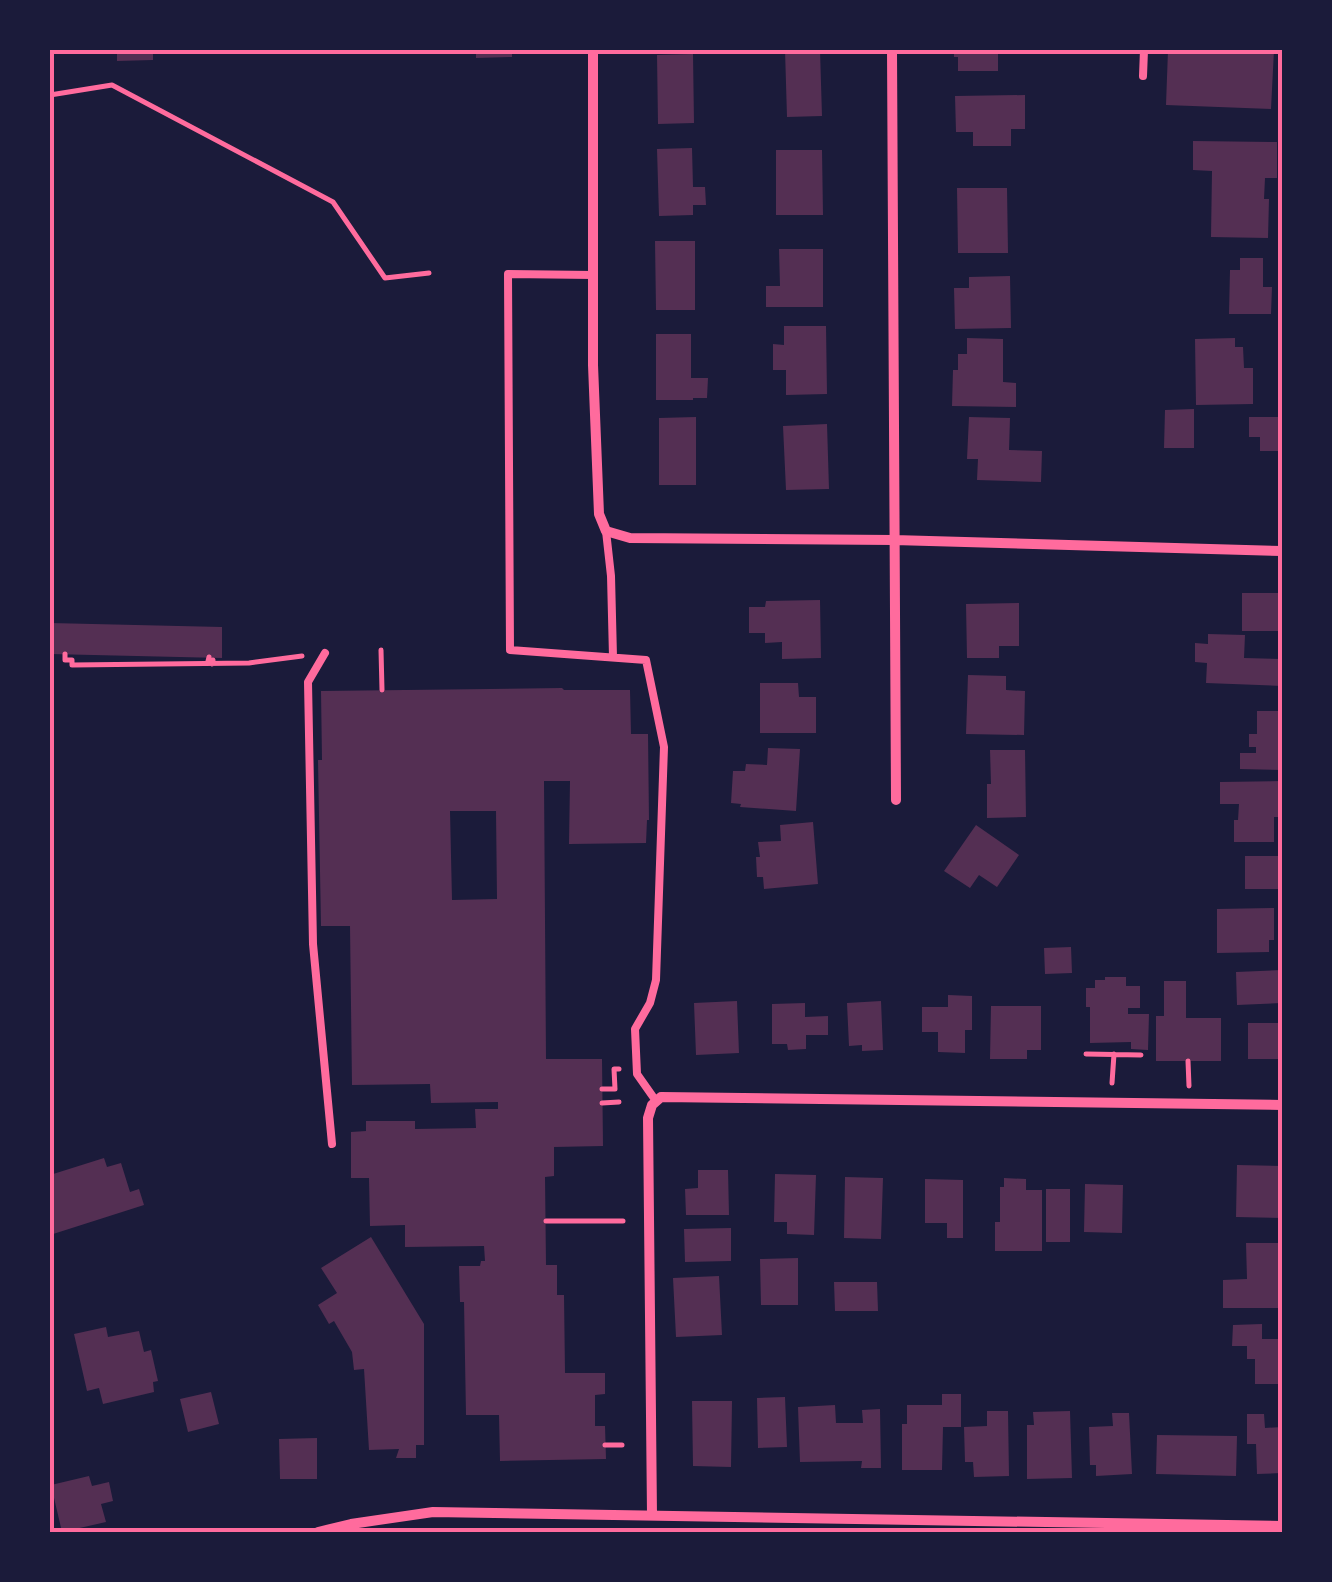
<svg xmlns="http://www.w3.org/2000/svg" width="1332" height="1582" viewBox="0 0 1332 1582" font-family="'IBM Plex Sans',sans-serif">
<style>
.building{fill:#542f53;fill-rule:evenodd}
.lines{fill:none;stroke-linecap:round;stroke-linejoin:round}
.path{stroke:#ff6b9d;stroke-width:5}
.service{stroke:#ff6b9d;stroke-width:8}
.minor{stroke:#ff6b9d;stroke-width:10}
.neatline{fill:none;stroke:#ff6b9d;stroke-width:4}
</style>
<rect width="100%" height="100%" fill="#1b1b3a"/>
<path class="building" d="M117,50H153V60L117,61Z
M333,50H373V54H333Z
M476,50H512V57L476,58Z
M785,50H820L822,116L787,117Z
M954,50H998V71H958V57H954Z
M1168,50H1274L1271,109L1166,105Z
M693,54L694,123L658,124L657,55Z
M1025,95V129H1011V146H973V132H956L955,96Z
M1193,141L1277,142V178H1265L1264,199H1269L1268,238L1211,237L1212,171L1193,170Z
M692,148L693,187H705L706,205H693V215L659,216L657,149Z
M776,150H822L823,215H776Z
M957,188H1007L1008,253H958Z
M655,241H695V310H656Z
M779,249H823V307H766V286H780Z
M1240,258H1263V287H1272L1271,314H1229L1230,270H1240Z
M1010,276L1011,328L955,329L954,288H969V277Z
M784,326H826L827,394L786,395V370H773V344L784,345Z
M656,334H691V378H708L707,398H693V400H656Z
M967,338L1003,339V382L1016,383V407L952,406L953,370H958V354H967Z
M1235,338V347H1243L1244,368H1253V404L1196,405L1195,339Z
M1194,409V448H1164L1165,410Z
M696,417V485H659V418Z
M969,417L1010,418L1009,450L1042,451L1041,482L977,480L978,459H967Z
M1249,417H1282V451H1260V437H1249Z
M827,424L829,489L786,490L783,426Z
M1242,593H1282V631H1242Z
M820,600L821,658L782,659V642L765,643V633H749V607H765L766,601Z
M1019,603V646H999V658H967L966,604Z
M50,623L222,627V658L50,654Z
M1208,634L1245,635L1244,658L1282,659V686L1206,683L1207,663L1195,662V643L1208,644Z
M968,675L1006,676V690L1025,691L1024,735L966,734Z
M760,683H798L799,697H816V733H760Z
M562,688L564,690H630L631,734H648L649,820H647L646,843L569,844L570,781H544L546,1059H602L603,1146L554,1147V1176L545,1177L546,1265H557V1295H564L565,1373H605V1394L595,1395V1426H605L606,1459L500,1461L499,1415H466L464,1302H460L459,1266H480L481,1261H485L484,1246L405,1247V1225L370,1226L369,1178H351V1132L366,1131V1121H415V1129L476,1128L475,1109H498V1102L431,1103L430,1084L352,1085L350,926H321L318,760H322L321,691ZM450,811H496L497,899L452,900Z
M1257,711H1282V770L1240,769V753H1256V747H1249V734H1257Z
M768,748L800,749L796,811L740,807L741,804L731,803L733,771H745L746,764L767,765Z
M990,750H1025L1026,817L987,818V784H991Z
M1282,781V817H1274V842H1234V820H1238L1239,804H1220V782Z
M813,822L818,884L764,889L763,877H757L756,857H760L758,842L781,841L780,825Z
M976,825L1019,855L997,887L979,875L970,888L944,871Z
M1245,856H1282V889H1245Z
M1274,908V940H1269V952L1217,953V909Z
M1071,947L1072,973L1045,974L1044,948Z
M1282,970V1003L1237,1005L1236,972Z
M1105,977H1126V986H1140V1008H1128V1014H1149L1148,1050L1131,1049V1042L1090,1043V1007H1086V988H1095V980H1105Z
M1164,981H1186V1018H1221V1061H1156V1016H1164Z
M948,995L972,996V1030H965V1053L938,1052V1032H922V1007H948Z
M737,1001L739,1053L696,1055L694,1003Z
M881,1001L883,1050L862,1051V1045L849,1046L847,1003Z
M805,1003V1017L828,1016V1035H806V1049L788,1050L787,1044H772V1004Z
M991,1006H1041V1050H1027V1059H990Z
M1248,1023H1282V1059H1248Z
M104,1158L107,1167L121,1163L130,1192L139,1189L144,1205L50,1235V1175Z
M1237,1165L1282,1166V1218L1236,1217Z
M698,1170H728L729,1215H686L685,1189L698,1188Z
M775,1174L816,1175L814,1235L787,1234V1222H774Z
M845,1177L883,1178L881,1239L844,1238Z
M1004,1178L1026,1179V1190H1042V1251H995V1222H1000V1187H1004Z
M925,1179L963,1180V1238H947V1223H925Z
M1085,1184L1123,1185L1122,1233L1084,1232Z
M1046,1189H1070V1242H1046Z
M731,1228V1261L685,1262L684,1229Z
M371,1237L424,1324V1445H416V1458H396L399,1449L369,1450L364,1369L354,1370L352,1352L334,1321L329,1324L318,1305L337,1293L321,1268Z
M1246,1243H1282V1308H1223V1280L1247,1279Z
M798,1258V1305H761L760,1259Z
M719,1276L722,1335L676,1337L673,1278Z
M834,1282H877L878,1311H835Z
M1262,1324V1339H1282V1384H1255V1359H1247V1346H1232L1233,1325Z
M106,1327L108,1337L139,1331L144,1352L151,1350L158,1381L153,1382L154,1392L103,1404L99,1388L87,1391L74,1334Z
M211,1392L219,1424L188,1432L180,1399Z
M942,1394H961V1427H943L942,1470H902V1424H907V1405H942Z
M785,1397L787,1447L758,1448L757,1398Z
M692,1401H732L731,1467L693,1466Z
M835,1405L836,1423H863L862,1410L880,1409L881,1468H861L862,1461L800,1462L798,1407Z
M987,1411H1008L1009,1476L974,1477L973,1462H965L964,1427L987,1426Z
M1070,1411L1072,1478L1027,1479V1425H1034L1033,1412Z
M1112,1413H1129L1132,1474L1096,1476V1465H1090L1089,1427L1113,1426Z
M1247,1414H1264L1265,1428L1282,1427V1473L1257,1474L1256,1444H1247Z
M1157,1435L1237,1436L1236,1476L1156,1474Z
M317,1438V1479H280L279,1439Z
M89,1476L92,1486L109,1482L113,1501L101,1504L106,1522L62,1532L51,1485Z"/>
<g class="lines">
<path class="path" d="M50,95L112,85L333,202L385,278L429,273
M381,650L382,690
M65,654V660H72V665L249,663L302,656
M209,657L208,661L213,660L212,664
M1086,1054L1141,1055
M1188,1061L1189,1086
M1112,1083L1114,1054
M602,1089H615L614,1069H619
M602,1103L619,1102
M546,1221H623
M605,1445H622"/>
<path class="service" d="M1143,76L1144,50
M594,275L508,274L510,650L646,660L664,747L656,980L650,1003L635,1029L637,1074L656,1101
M606,531L611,576L613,657
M325,653L308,682L313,944L332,1144"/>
<path class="minor" d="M593,50V365L599,514L606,531L630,538L894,540L1282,551
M892,50L896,800
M652,1515L648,1118L652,1105L661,1097L1282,1105
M318,1532L351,1524L433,1512L1282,1526"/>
</g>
<rect width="1332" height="1582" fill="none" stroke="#1b1b3a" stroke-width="105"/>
<rect x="52" y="52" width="1228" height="1478" class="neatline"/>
</svg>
